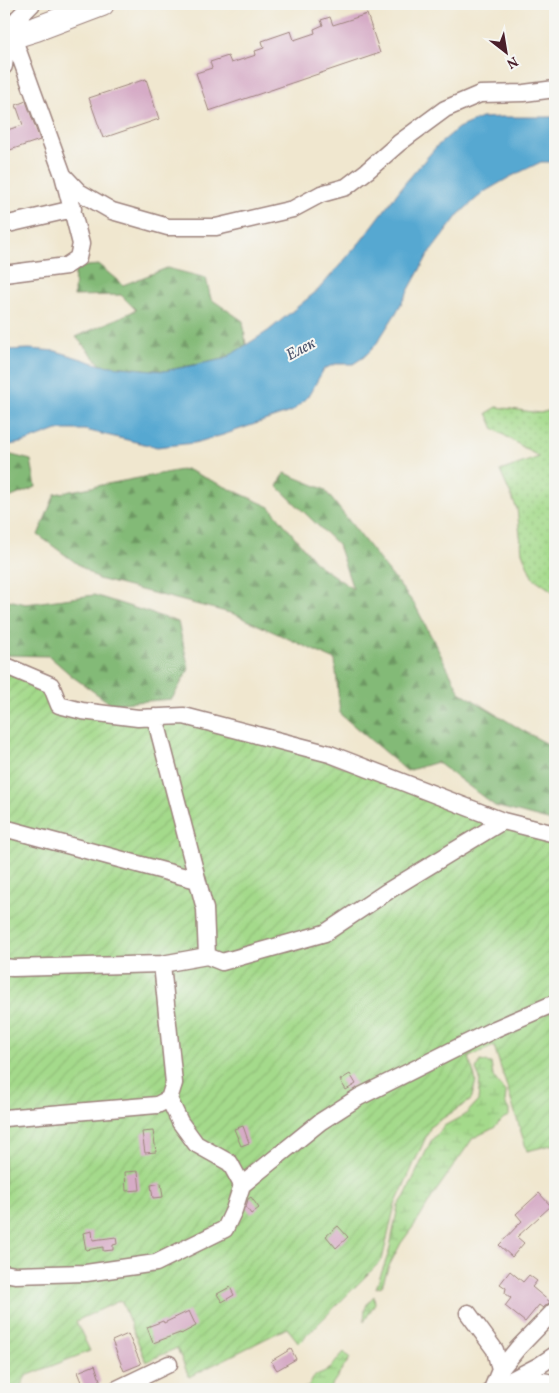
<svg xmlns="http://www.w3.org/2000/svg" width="559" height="1393" viewBox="0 0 559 1393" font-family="Vollkorn,serif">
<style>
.grass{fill:url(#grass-dots);stroke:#777c5b}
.forest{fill:url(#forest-firs);stroke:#666c51}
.wetland{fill:url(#wetland-marsh);stroke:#777c5b}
.garden{fill:url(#garden-furrows);stroke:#777c5b}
.water{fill:#56a8d1;stroke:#50647e}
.building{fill:#d6abc6}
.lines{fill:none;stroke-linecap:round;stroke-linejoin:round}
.minor-casing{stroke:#9d837d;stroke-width:19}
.highway-casing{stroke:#9d837d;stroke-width:26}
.minor{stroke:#fff;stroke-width:16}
.highway{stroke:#fff;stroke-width:24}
.labels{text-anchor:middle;stroke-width:4;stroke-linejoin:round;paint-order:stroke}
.water-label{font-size:16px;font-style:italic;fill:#4f566d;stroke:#f6f6f2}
</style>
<defs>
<pattern id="grass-dots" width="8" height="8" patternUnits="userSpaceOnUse" patternTransform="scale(1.25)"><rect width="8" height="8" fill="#a4da8b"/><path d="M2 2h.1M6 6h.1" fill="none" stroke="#8fbb78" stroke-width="1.8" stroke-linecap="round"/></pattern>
<pattern id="forest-firs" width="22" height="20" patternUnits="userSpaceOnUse" patternTransform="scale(1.25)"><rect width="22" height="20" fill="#83ba77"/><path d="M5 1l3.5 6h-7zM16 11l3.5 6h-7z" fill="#6d9762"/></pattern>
<pattern id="wetland-marsh" width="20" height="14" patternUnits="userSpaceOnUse" patternTransform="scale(1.25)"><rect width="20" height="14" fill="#a4da8b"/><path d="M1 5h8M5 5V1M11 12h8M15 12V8" fill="none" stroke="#8fbb78"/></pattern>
<pattern id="garden-furrows" width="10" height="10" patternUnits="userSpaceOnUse" patternTransform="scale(1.25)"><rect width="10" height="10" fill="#a4da8b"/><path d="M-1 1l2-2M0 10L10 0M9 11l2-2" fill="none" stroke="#8fbb78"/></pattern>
</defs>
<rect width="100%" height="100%" fill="#f6f6f2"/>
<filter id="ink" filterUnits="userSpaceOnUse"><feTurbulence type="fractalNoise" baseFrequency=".02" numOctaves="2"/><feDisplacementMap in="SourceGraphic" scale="10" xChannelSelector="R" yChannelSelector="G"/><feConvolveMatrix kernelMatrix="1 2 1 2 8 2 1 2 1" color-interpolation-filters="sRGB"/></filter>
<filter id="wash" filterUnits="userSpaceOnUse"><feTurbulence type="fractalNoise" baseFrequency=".0096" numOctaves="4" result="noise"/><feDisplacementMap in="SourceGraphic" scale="20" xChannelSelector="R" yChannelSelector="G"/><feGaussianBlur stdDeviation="1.12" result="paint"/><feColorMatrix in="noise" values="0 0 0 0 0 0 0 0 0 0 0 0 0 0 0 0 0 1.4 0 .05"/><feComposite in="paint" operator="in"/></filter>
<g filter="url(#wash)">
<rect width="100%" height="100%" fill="#f0e7cf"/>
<path class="grass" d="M497,407L540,413L555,409V593L532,577L522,552L517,509L500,471L539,457L494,429L487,413Z"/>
<path class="forest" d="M99,265L123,285L167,268L206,278L211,299L243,321L246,345L224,359L164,371L101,365L76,337L136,310L121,295L74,296L75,267Z
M4,453L31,460L36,487L4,500Z
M186,469L270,507L317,564L353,589L338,545L277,486L285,473L324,489L415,605L460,692L522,730L555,748V822L495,806L437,762L407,771L340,714L335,660L234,614L98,579L38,535L55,494Z
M94,595L178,622L189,669L172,699L111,704L73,677L49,656L4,655V599L26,604Z"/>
<path class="wetland" d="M480,1061L491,1063L493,1076L506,1093L505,1103L509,1110V1116L504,1118L494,1128L473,1138L432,1197L419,1219L401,1243L388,1268L382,1286L376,1288L389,1252L398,1206L405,1196L431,1141L444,1126L466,1114L478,1101L480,1079L476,1070Z
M374,1296L375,1303L364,1322C365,1309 364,1305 374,1296Z
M344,1352L350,1358L329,1389H302L309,1386L315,1375C328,1375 336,1361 344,1352Z"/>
<path class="garden" d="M4,665L51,685L59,705L185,716L555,834V1144L527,1151L494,1046L469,1057L476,1081L471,1100L431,1126L395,1205L382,1260L299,1343L287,1328L189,1377L177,1348L146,1362L121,1300L76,1321L90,1351L26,1376L19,1389H4Z"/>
<path class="water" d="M501,117H555V162H541L510,177L484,192L459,214L428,255L396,313L375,346L364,357L353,364H335L324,369L309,395L293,411L223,435L194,443L157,447L85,430H57L25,442L10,445H4V350L29,349L56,351L101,365L164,371L224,359L268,331L318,290L361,241L405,183L436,147L458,128L481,118Z"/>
<g id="blocks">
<path class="building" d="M367,14L380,53L209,111L196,73L212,68L210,62L228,56L231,63L256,55L255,51L264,48L262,41L291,31L294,40L315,33L314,29L323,25L321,20L330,17L333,25Z
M146,79L159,119L103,138L89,98Z
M26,101L40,140L4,152V131L23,125L16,105Z
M350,1074L356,1084L346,1090L340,1080Z
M243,1126L249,1143L241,1146L234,1129Z
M153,1131L156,1152L145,1153L142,1132Z
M138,1171L140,1190L126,1191L125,1172Z
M161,1183L163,1197L153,1198L151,1185Z
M539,1193L551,1206L517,1237L524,1243L512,1257L499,1245L522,1221L516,1214Z
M251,1197L259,1208L251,1214L246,1207L248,1199Z
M338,1226L348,1237L336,1248L326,1236Z
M92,1231L93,1240L116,1237L117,1244L113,1245V1250L103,1251V1247L86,1250L83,1233Z
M510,1271L523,1282L529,1275L537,1281L532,1287L550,1302L543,1308L539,1305L525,1322L505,1306L511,1298L505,1293L506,1288L500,1284Z
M230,1287L234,1295L222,1302L217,1294Z
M189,1311L196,1326L181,1334L180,1333L153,1343L147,1327L163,1321L164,1323Z
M128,1334L141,1364L124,1371L112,1341Z
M291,1349L296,1359L277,1370L271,1361Z
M95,1365L101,1383L85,1389L78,1372Z"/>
</g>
</g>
<g filter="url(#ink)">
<use href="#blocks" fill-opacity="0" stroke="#9d837d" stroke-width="1"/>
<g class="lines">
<defs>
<path id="minor" d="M4,66L7,39L18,18L32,4
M63,175L79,192L112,211L168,227H216L293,209L321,194L346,187L367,171L399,143L445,109L480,94L524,93L555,89
M4,225L73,209
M4,274L66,266L78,258L81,244L63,175L13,37
M4,665L51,685L59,705L82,711L138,718L184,716L330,754L503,821L555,834
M155,717L205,909L207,956
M4,828L197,880
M4,967L13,968L162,964L207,956L222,962L325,933L388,891L503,821
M169,1099L180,1122L196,1144L230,1163L242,1185
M4,1118L157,1105L169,1099L174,1083L162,964
M4,1273L15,1275L86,1273L156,1263L225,1229L234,1210L242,1185L320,1122L359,1097L495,1029L555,1003
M468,1313L495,1350L500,1370
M518,1377L548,1382L554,1389
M117,1389L169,1364
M492,1389L500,1370L518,1348L554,1311
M494,1389L540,1365L555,1355"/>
<path id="highway" d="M4,39L36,29L102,4"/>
</defs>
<use href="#minor" class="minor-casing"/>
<use href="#highway" class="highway-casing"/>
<use href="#minor" class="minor"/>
<use href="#highway" class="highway"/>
</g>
</g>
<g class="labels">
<g class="water-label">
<text transform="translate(300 348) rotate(-28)" y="6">Елек</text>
</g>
</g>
<rect width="559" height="1393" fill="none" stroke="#f6f6f2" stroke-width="20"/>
<g transform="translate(506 52) rotate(149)" stroke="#f6f6f2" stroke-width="4" paint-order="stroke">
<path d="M0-4L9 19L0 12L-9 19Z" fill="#4a1f2b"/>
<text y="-8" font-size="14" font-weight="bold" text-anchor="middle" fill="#4a1f2b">N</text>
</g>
</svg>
